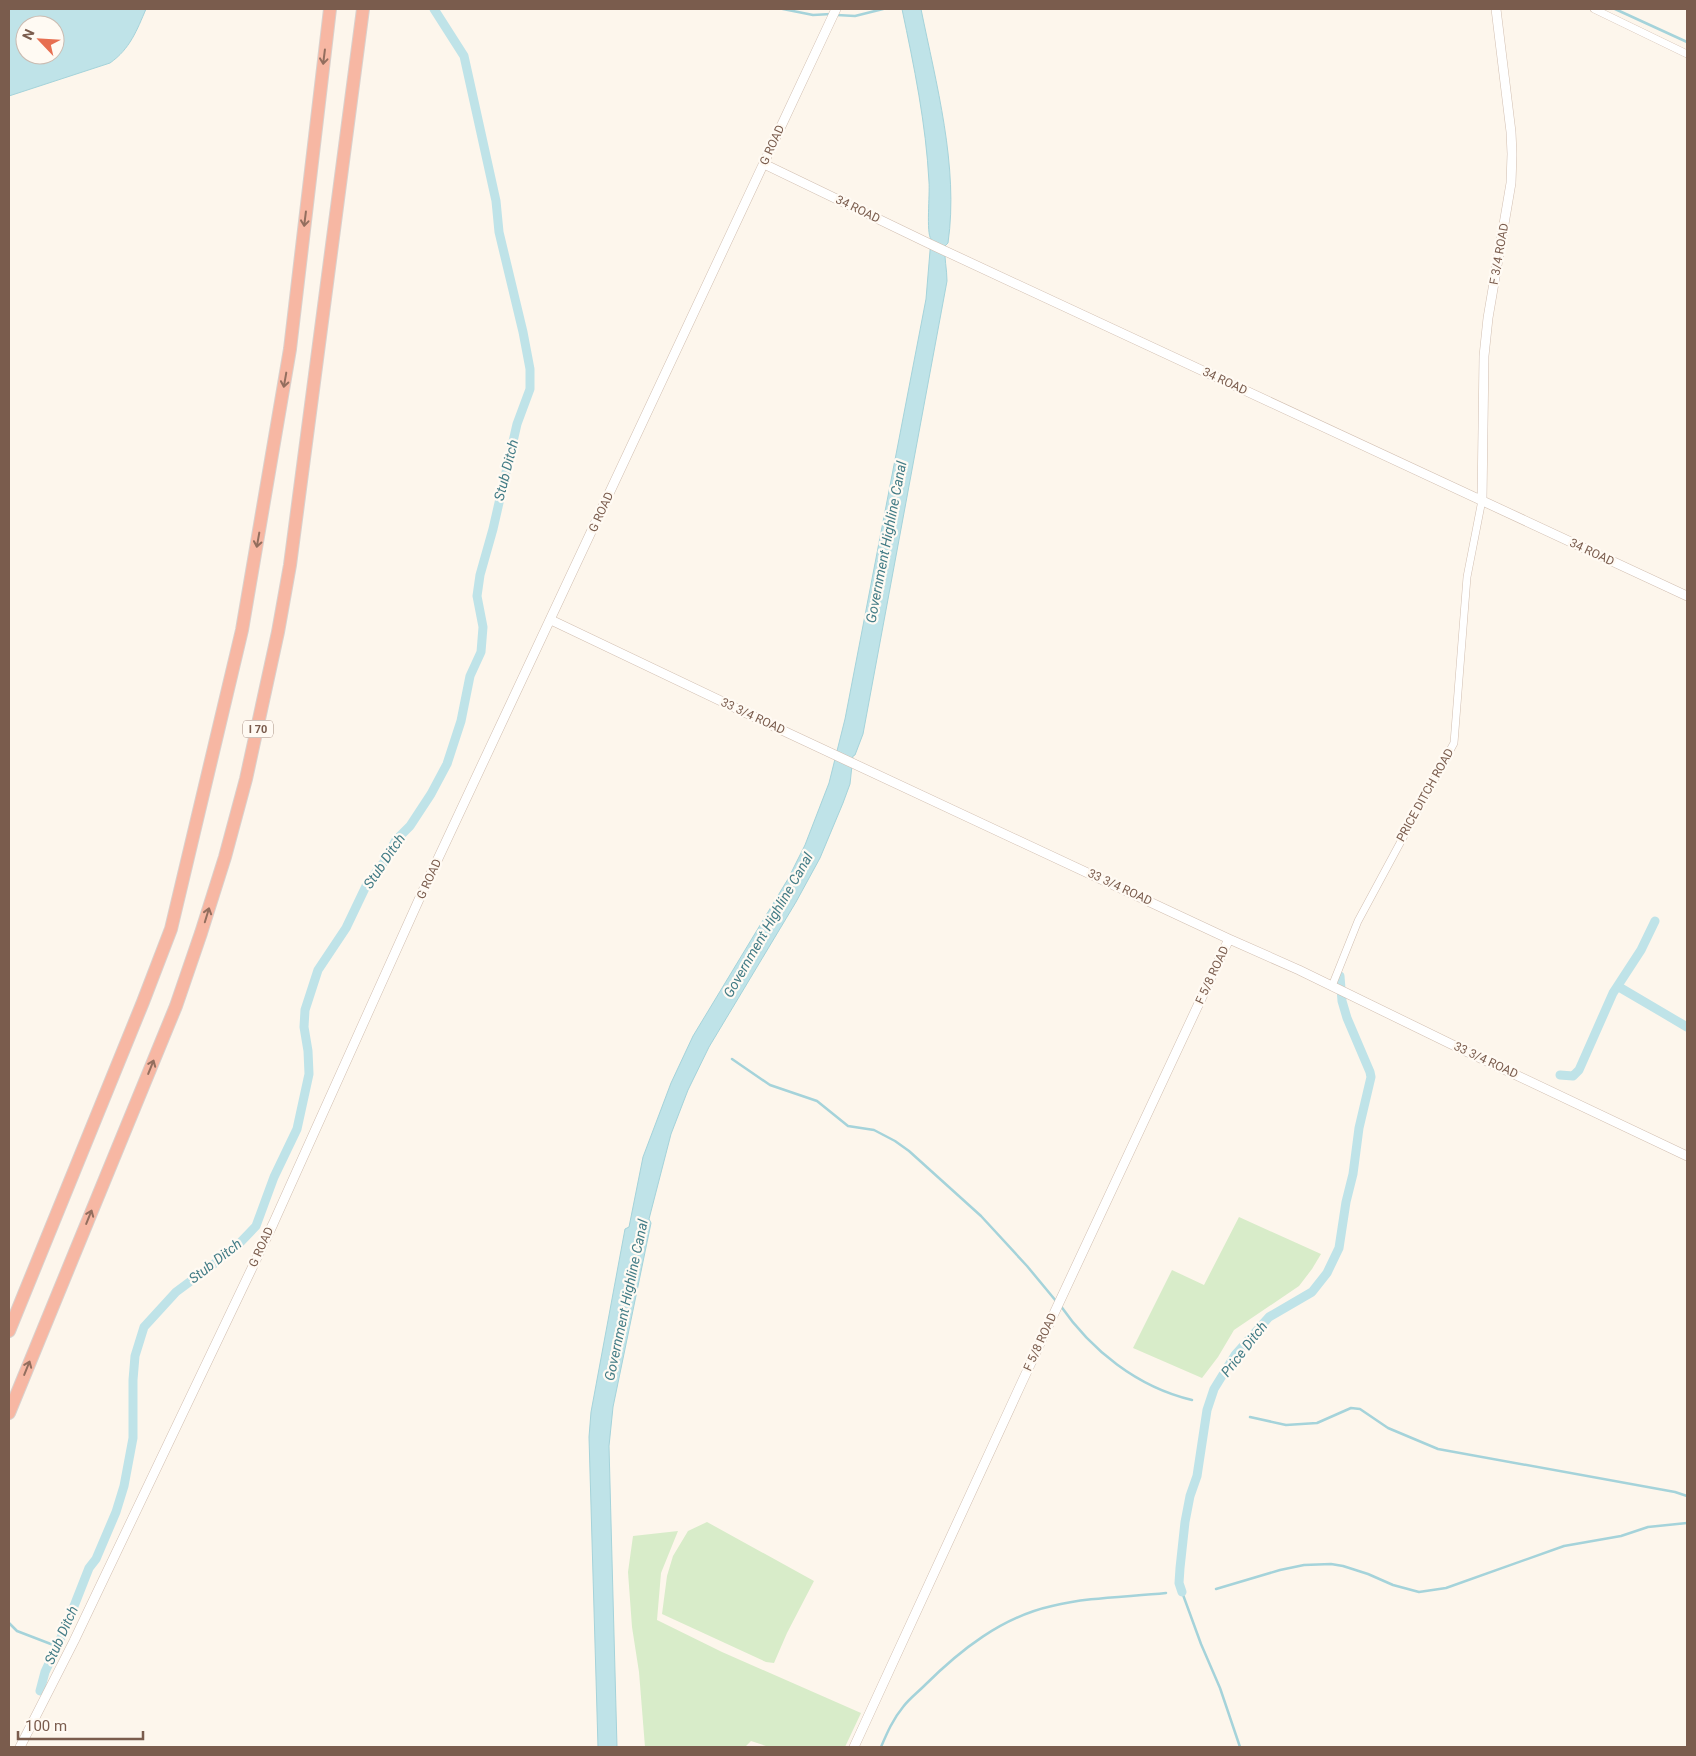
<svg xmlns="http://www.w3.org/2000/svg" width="1696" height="1756" viewBox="0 0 1696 1756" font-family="Roboto,sans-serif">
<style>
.green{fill:#d8ecc9}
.water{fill:#bfe3e8;stroke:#a5d3da;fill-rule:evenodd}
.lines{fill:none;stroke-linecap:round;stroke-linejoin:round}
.stream{stroke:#a5d3da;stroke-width:2.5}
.canal{stroke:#bfe3e8;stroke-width:9}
.minor-casing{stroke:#d1beb0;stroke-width:8}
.tertiary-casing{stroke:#d1beb0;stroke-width:10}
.motorway-casing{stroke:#dad1cd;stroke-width:14}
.minor{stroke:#fff;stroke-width:7}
.tertiary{stroke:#fff;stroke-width:9}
.motorway{stroke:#f7b7a3;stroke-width:12}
.oneway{stroke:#936e5e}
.labels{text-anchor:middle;stroke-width:4.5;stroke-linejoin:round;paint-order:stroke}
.shield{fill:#fffaf3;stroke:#a28b7f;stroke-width:1}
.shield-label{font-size:11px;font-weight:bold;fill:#7a5c4d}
.street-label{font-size:12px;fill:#7a5c4d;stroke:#fffaf3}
.water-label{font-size:14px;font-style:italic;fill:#437c86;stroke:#fffaf3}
</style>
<rect width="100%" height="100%" fill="#fdf6ec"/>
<path class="green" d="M1239,1217L1321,1254L1312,1269L1299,1286L1234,1330L1218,1357L1202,1378L1133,1348L1172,1270L1204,1285Z
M707,1522L814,1581L787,1633L774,1663L766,1662L662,1614L667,1576L673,1556L688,1531Z
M678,1531L661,1573L657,1620L722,1652L861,1713L845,1747H769L751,1741L745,1747H645L639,1672L632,1627L628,1572L633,1536Z"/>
<path class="water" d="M9,9H146C137,30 130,49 110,63L9,96ZM25,25H55V55H25Z
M902,9H921C936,83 959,167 948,243L945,246C944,258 947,269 947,281L863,734L855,755L853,756L850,784L843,803L820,858L796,902L709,1047L688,1090L671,1134L649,1219L651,1223L613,1407L609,1446L617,1747H598L589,1437L591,1412L625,1229L629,1227L643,1157L671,1083L693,1036L788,879L805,845L829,783L845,719L926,299L931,239C926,233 930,194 929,182C926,124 914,66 902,9Z"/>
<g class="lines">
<path class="stream" d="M783,9L813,15L831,14
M1615,9L1687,42
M837,15L855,16L883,9
M732,1059L770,1085L817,1101L848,1126L874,1130L895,1141L909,1151L981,1216L1027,1266L1056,1301
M1060,1305C1091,1350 1137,1387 1192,1400
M1250,1417L1286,1425L1317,1423L1351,1408L1360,1409L1388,1428L1438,1449L1675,1492L1687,1496
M1216,1589L1280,1570L1304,1565L1331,1564L1343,1566L1368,1574L1393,1585L1419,1592L1446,1588L1564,1546L1621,1536L1648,1527L1687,1523
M1182,1592L1201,1644L1220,1688L1240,1747
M9,1623L17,1631L56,1646
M881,1747C887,1733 893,1719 903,1707C909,1699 917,1693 924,1686C960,1650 1002,1617 1052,1606C1089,1597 1128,1597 1166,1593"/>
<path class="canal" d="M1619,987L1687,1027
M1560,1075L1573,1076L1579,1070L1613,993L1641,950L1655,921
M1182,1592L1179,1583L1180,1568L1185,1522L1190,1496L1197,1476L1207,1410L1214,1389L1235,1355L1269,1317L1312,1292L1327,1273L1339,1248L1346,1202L1353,1174L1359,1128L1371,1077L1370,1072L1347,1018L1342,1001L1340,976
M40,1691L45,1672L65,1629L89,1568L96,1559L116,1512L124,1486L133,1438V1380L135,1356L144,1327L176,1292L234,1249L256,1226L274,1177L297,1129L309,1074L308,1051L304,1027L305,1010L318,970L346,928L367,884L384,862L396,840L410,826L431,794L447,764L461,721L470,676L481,652L483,627L477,596L480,575L493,529L517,424L530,389V369L523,332L499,232L496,201L464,56L434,9"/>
<defs>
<path id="minor" d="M1594,9L1687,54
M1332,986L1358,921L1454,743L1467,577L1482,500"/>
<path id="tertiary" d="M764,164L930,244L1687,596
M1482,500L1484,356L1488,318L1511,183L1512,154L1511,132L1496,9
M551,620L788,733L1229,939L1299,970L1457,1047L1687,1156
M20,1747L74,1641L273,1224L421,895L836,9
M854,1747L1022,1382L1229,939"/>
<path id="motorway" d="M9,1331L143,1002L171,929L242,630L290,349L330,9
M9,1413L176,1006L201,933L225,857L246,779L278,632L290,565L363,9"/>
</defs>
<use href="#minor" class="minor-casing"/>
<use href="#tertiary" class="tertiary-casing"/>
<use href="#motorway" class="motorway-casing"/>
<use href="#minor" class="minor"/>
<use href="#tertiary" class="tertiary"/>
<use href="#motorway" class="motorway"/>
</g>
<defs><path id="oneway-shaft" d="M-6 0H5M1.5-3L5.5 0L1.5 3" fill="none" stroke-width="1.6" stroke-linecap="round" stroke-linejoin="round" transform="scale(1.25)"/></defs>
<g class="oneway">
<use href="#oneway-shaft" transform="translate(324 57) rotate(97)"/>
<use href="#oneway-shaft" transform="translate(305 219) rotate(97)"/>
<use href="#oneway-shaft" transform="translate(285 380) rotate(100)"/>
<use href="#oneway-shaft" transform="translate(258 540) rotate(100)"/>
<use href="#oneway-shaft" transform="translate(207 915) rotate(-73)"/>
<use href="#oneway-shaft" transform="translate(151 1067) rotate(-68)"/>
<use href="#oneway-shaft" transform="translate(89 1217) rotate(-68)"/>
<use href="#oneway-shaft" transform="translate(27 1368) rotate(-68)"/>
</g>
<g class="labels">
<rect class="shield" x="243" y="720.5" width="30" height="17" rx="4"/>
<g class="shield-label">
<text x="258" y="733">I 70</text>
</g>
<g class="street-label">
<text transform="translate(772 145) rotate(-65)" y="4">G ROAD</text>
<text transform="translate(858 209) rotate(26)" y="4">34 ROAD</text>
<text transform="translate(1499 254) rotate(-80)" y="4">F 3/4 ROAD</text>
<text transform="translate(1225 381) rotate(25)" y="4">34 ROAD</text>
<text transform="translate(601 512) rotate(-65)" y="4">G ROAD</text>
<text transform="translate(1592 552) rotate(25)" y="4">34 ROAD</text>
<text transform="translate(753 716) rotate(25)" y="4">33 3/4 ROAD</text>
<text transform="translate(1425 795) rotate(-61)" y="4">PRICE DITCH ROAD</text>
<text transform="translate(429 879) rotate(-65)" y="4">G ROAD</text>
<text transform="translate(1120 887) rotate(25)" y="4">33 3/4 ROAD</text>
<text transform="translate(1212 975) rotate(-65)" y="4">F 5/8 ROAD</text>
<text transform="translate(1486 1060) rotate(25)" y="4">33 3/4 ROAD</text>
<text transform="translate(261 1247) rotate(-65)" y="4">G ROAD</text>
<text transform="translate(1040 1342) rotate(-65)" y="4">F 5/8 ROAD</text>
</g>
<g class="water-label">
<text transform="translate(506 470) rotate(-76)" y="5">Stub Ditch</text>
<text transform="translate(886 542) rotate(-79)" y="5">Government Highline Canal</text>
<text transform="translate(384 861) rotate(-56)" y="5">Stub Ditch</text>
<text transform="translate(768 925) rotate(-60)" y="5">Government Highline Canal</text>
<text transform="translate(215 1261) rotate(-38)" y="5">Stub Ditch</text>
<text transform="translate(626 1300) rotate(-78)" y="5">Government Highline Canal</text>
<text transform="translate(1244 1349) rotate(-52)" y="5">Price Ditch</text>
<text transform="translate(61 1635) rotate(-66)" y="5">Stub Ditch</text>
</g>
</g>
<rect width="1696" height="1756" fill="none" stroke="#7a5c4d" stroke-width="20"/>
<g transform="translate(40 40) rotate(295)"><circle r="24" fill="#fffaf3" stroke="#cabbb1"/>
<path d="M0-4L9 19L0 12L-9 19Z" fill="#e76f51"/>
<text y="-8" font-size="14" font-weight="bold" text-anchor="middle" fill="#7a5c4d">N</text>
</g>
<path d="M18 1731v8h125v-8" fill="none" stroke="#7a5c4d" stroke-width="2.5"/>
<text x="25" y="1731" font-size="15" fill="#7a5c4d" stroke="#fffaf3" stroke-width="4" paint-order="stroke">100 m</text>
</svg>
